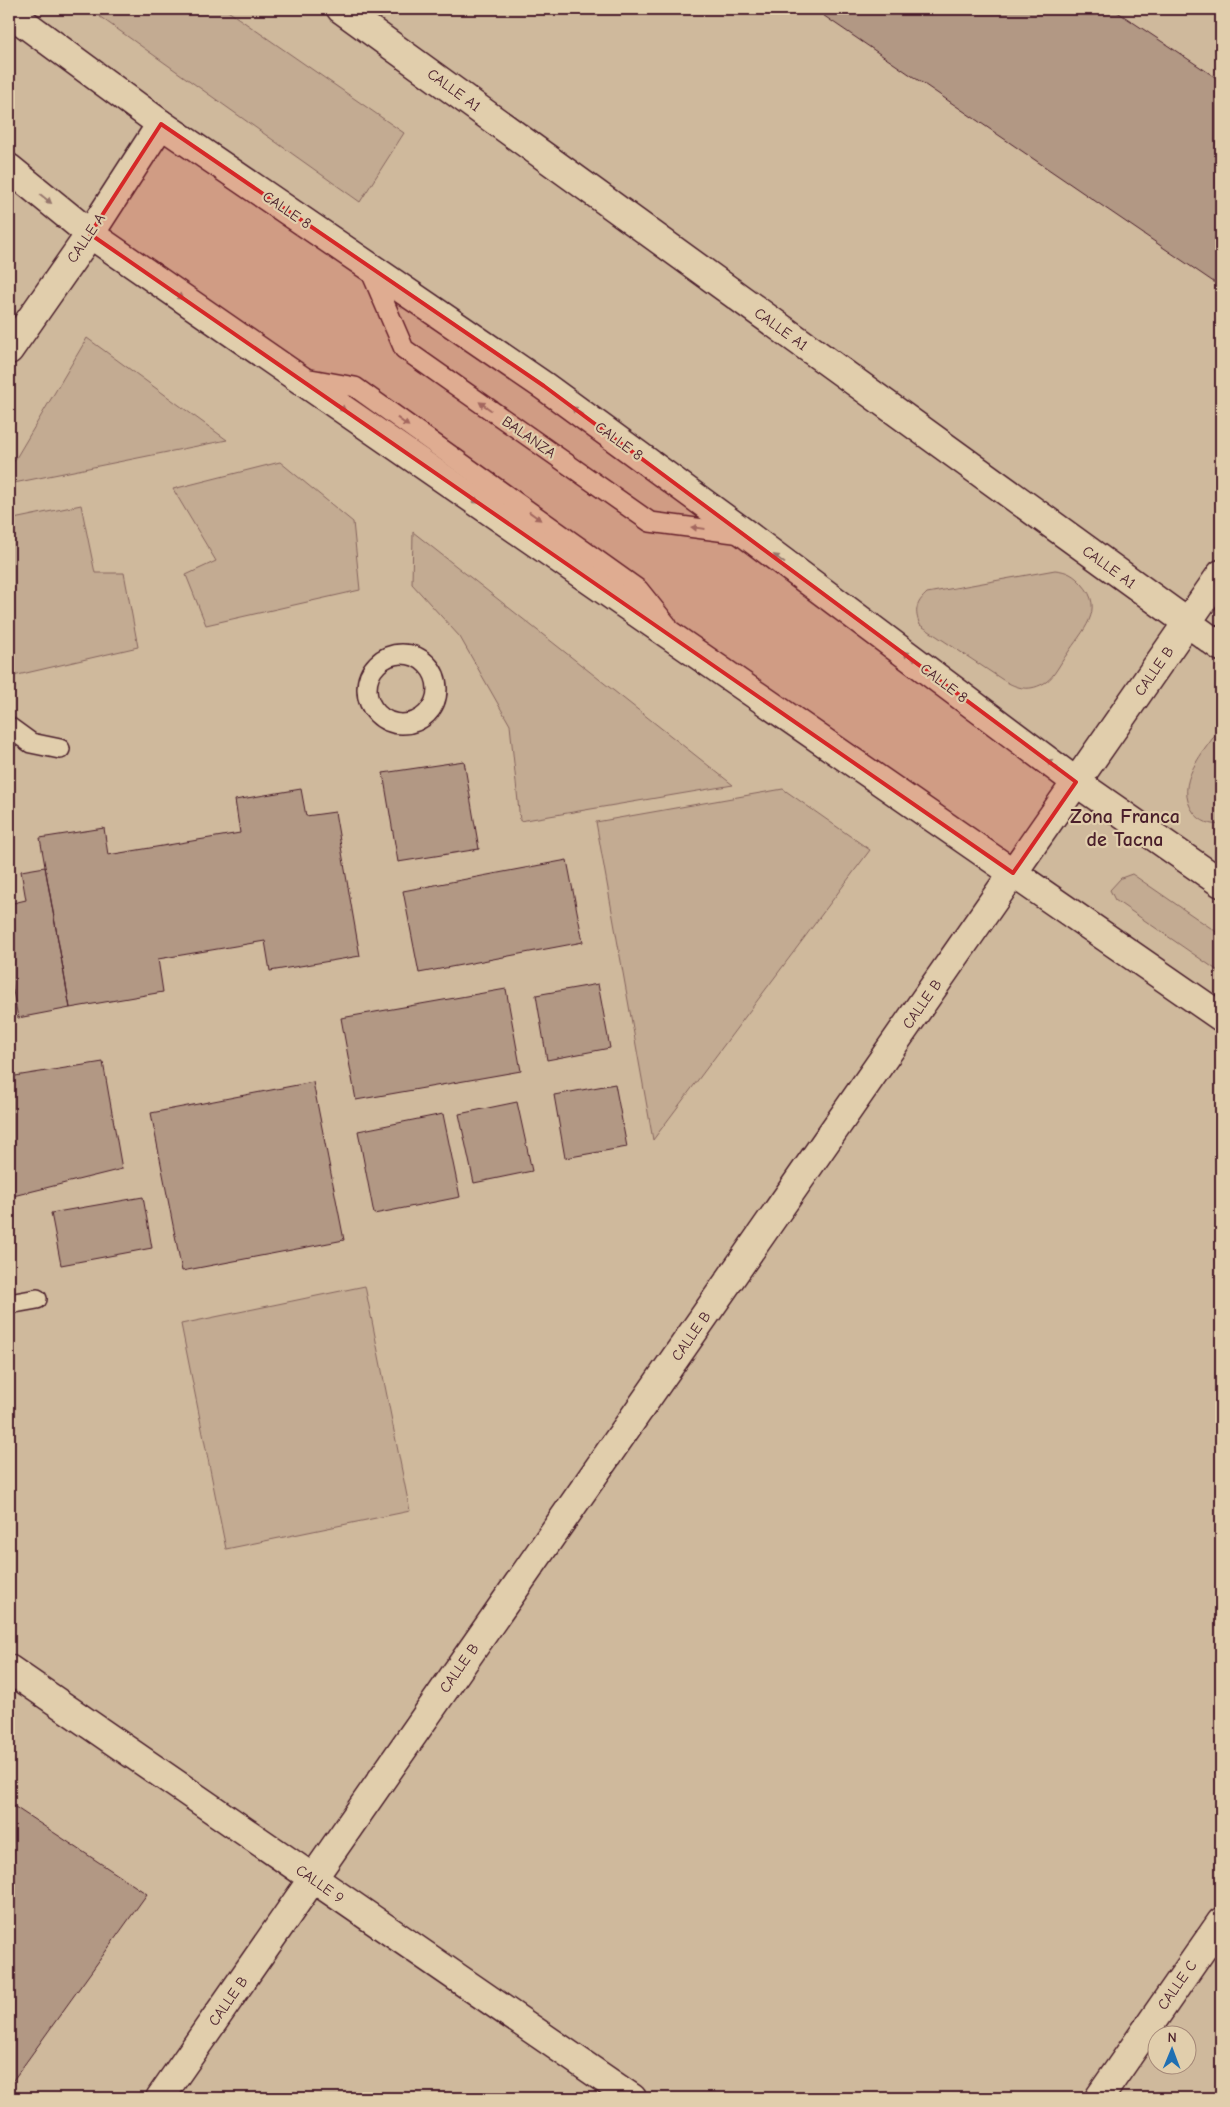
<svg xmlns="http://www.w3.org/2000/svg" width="1230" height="2107" viewBox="0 0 1230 2107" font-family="'Comic Neue',sans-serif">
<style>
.built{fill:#cfb99c;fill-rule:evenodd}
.green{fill:#c3ab92;stroke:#86655e}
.building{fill:#b29884;stroke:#4a1f2b}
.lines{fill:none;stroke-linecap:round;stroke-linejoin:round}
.service-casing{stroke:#4a1f2b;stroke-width:22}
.minor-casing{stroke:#4a1f2b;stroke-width:31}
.tertiary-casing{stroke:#4a1f2b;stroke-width:31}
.service{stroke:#e1ceac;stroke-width:19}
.minor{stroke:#e1ceac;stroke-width:28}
.tertiary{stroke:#e1ceac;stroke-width:28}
.oneway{fill:#96766c}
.marked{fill:#d62828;fill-opacity:0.2;stroke:#d62828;stroke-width:4;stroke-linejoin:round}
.labels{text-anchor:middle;stroke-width:4.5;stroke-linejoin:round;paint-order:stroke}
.street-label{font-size:15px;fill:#4a1f2b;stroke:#e1ceac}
.district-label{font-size:20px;font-weight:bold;fill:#4a1f2b;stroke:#e1ceac}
</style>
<rect width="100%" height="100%" fill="#dbc7a7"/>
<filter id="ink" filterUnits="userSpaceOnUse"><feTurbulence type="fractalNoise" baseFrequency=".02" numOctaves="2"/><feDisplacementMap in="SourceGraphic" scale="10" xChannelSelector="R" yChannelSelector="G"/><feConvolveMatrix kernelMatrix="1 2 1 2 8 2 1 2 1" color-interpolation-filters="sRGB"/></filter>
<g filter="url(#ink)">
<path class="built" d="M9,9H1221V2098H9ZM1158,2034H1188V2064H1158Z"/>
<path class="green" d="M89,9H225L404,133L360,202Z
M87,338L227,440L9,484V470Z
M280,462L353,522L360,590L206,625L186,575L216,561L173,489Z
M81,505L95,573H124L138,647L9,677V520Z
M413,532L733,785L520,821L510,725L460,637L412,584Z
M1055,570C1067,571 1074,575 1082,584C1106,610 1082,631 1067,654C1061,662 1054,677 1046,682C1030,692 1018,689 1003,680L920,625C914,611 916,603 927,593Z
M1221,727V824C1211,826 1200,821 1194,813C1172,784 1205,750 1221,727Z
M783,789L870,850L653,1140L596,822Z
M1132,874L1221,935V973L1115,900L1110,890L1121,878Z
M365,1286L410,1511L226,1549L181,1324Z"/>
<path class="building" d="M814,9H1113L1221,81V287Z
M464,761L479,849L398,862L383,773Z
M301,789L306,816L335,812L360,956L270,971L265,941L158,959L163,992L70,1008L40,838L104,828L108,855L240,833L235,800Z
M567,860L583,942L419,973L403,891Z
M45,867L70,1008L18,1018L9,969V904L26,900L21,871Z
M598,984L610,1048L547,1060L536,995Z
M506,989L521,1071L356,1100L341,1018Z
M103,1062L122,1169L9,1197V1077Z
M313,1082L344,1240L182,1271L151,1113Z
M615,1084L627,1147L565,1158L554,1095Z
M517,1102L532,1171L474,1183L459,1114Z
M443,1114L460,1197L374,1214L358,1131Z
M143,1197L152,1248L61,1265L51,1213Z
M9,1803L147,1894L9,2086Z"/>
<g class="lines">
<defs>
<path id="service" d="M368,265L404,349L650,522L742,534
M305,378L355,387L639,590L667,625
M367 689a35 35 0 1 1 70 0a35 35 0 1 1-70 0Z
M9,727L31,743L60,749
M9,1304L37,1299"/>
<path id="minor" d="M341,9L1221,647
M9,350L90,234L161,124
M9,1669L632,2098
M160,2098L1221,574
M1099,2098L1221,1922"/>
<path id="tertiary" d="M9,12L161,124L544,386L746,534L1076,782L1221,883
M9,168L90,234L1221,1017"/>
</defs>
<use href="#service" class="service-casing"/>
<use href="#minor" class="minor-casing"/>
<use href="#tertiary" class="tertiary-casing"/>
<use href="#service" class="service"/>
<use href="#minor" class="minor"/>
<use href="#tertiary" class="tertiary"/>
</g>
<defs><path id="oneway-solid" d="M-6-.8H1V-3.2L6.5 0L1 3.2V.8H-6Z" transform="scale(1.25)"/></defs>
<g class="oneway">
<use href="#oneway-solid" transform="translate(46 199) rotate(39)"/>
<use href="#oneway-solid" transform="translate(177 295) rotate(35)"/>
<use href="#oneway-solid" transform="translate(485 406) rotate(-145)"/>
<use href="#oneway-solid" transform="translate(340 407) rotate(35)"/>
<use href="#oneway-solid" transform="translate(577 411) rotate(-144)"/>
<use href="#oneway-solid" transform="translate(403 422) rotate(36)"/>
<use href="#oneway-solid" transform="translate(473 499) rotate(35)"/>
<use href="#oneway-solid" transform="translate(535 516) rotate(36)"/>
<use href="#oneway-solid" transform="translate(698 528) rotate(-173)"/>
<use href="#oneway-solid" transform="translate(779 559) rotate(-143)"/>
<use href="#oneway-solid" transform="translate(909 656) rotate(-143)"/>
<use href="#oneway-solid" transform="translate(1052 764) rotate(-143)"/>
</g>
</g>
<path class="marked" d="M161,124L544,386L1076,782L1013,873L90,234Z"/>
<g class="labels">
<g class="street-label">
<text transform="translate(454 90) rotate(36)" y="5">CALLE A1</text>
<text transform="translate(287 210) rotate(34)" y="5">CALLE 8</text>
<text transform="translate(86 238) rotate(-56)" y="5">CALLE A</text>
<text transform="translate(781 329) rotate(36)" y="5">CALLE A1</text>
<text transform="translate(529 437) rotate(35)" y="5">BALANZA</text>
<text transform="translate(619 441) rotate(36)" y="5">CALLE 8</text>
<text transform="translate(1109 567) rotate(36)" y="5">CALLE A1</text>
<text transform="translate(1154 671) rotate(-55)" y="5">CALLE B</text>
<text transform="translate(944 683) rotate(37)" y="5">CALLE 8</text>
<text transform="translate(922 1004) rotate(-55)" y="5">CALLE B</text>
<text transform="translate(691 1336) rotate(-55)" y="5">CALLE B</text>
<text transform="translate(459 1668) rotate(-55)" y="5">CALLE B</text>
<text transform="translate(320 1884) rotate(35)" y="5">CALLE 9</text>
<text transform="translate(1177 1985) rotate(-55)" y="5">CALLE C</text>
<text transform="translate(228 2001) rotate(-55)" y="5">CALLE B</text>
</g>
<g class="district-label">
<text x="1125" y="823">Zona Franca<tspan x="1125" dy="23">de Tacna</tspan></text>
</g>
</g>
<rect width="1230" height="2107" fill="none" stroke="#e1ceac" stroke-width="30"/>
<rect x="15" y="15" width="1200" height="2077" fill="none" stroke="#4a1f2b" stroke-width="2" filter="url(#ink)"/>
<g transform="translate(1172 2050) rotate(1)"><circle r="24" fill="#e1ceac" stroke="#a58878"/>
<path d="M0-4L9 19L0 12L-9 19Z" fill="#1f6fb2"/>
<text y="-8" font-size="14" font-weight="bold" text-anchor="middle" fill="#4a1f2b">N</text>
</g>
</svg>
